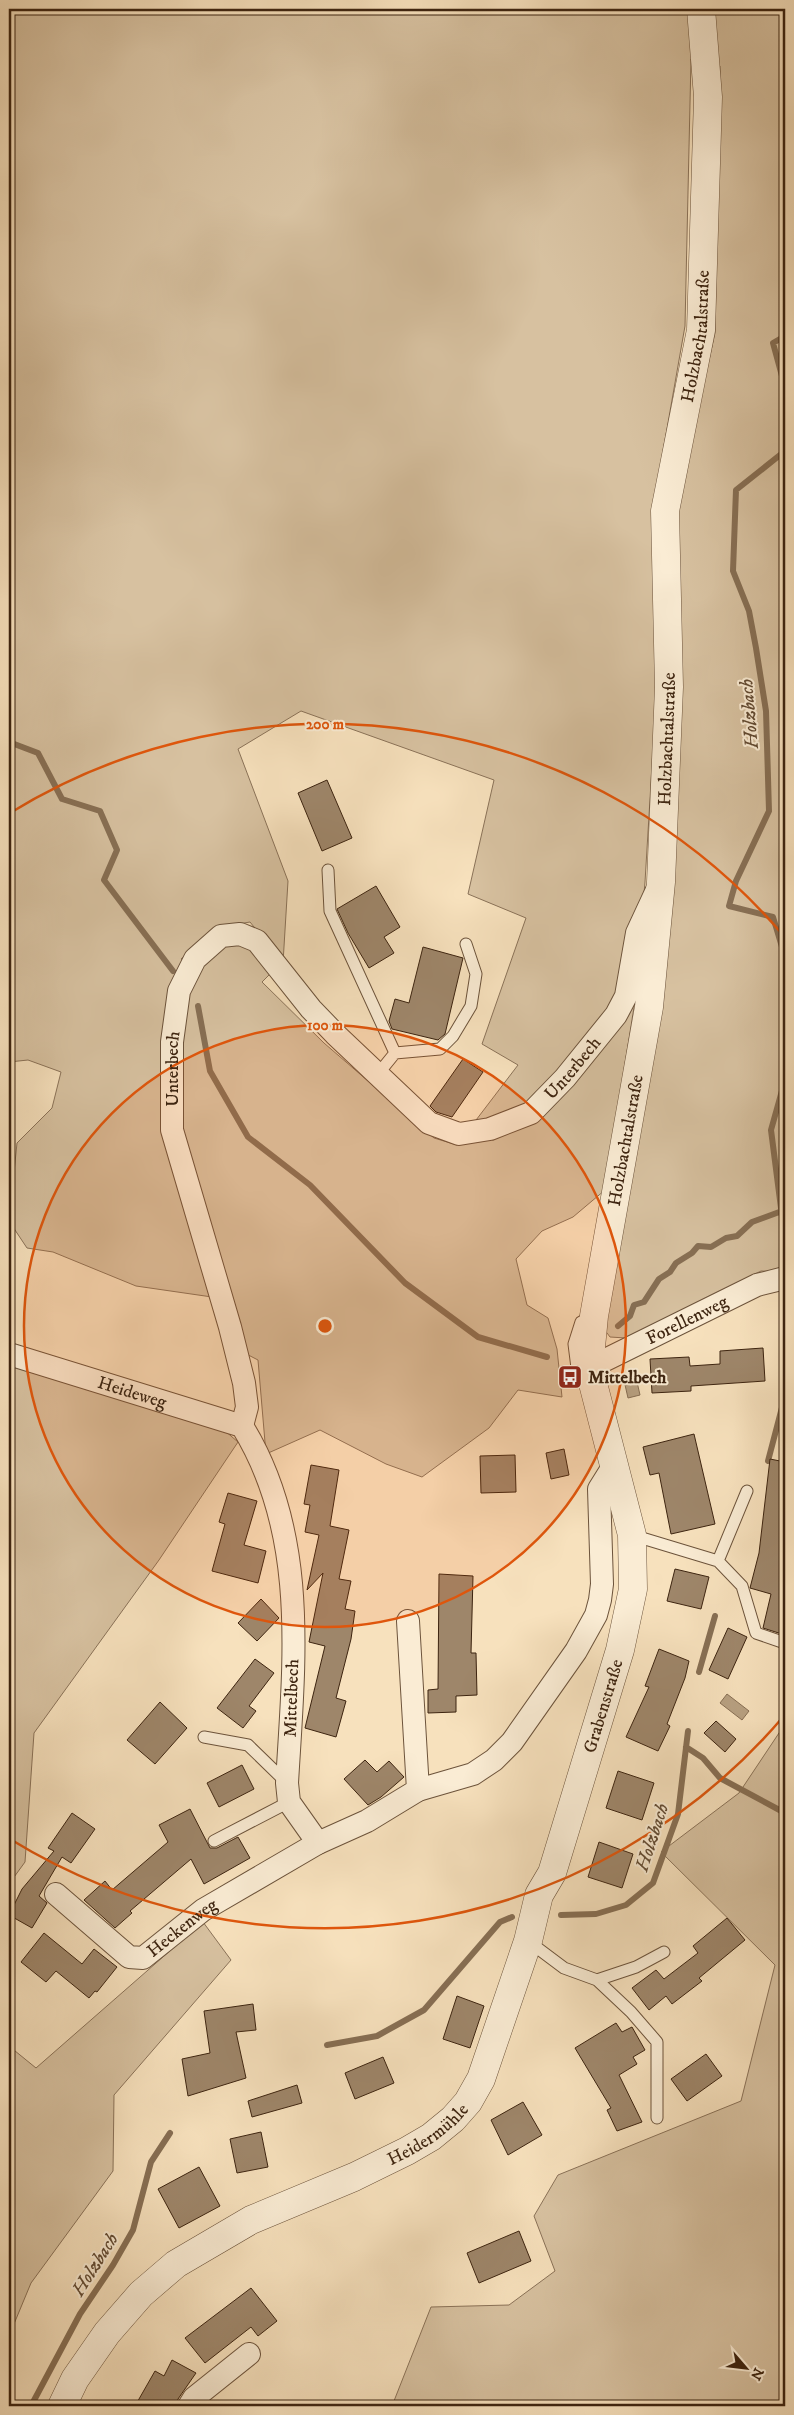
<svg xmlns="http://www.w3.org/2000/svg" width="794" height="2415" viewBox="0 0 794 2415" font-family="'IM FELL DW Pica',serif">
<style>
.green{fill:#d7c1a0;stroke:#8a7258;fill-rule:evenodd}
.water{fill:#b8a182;stroke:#876f54}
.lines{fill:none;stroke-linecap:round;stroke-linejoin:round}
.stream{stroke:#876f54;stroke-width:6}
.building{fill:#9e866a;stroke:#3d2410}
.service-casing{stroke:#6c533b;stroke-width:13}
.minor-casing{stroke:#6c533b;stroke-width:24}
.tertiary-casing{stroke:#6c533b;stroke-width:29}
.service{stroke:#faecd4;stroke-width:11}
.minor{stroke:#faecd4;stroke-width:22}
.tertiary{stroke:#faecd4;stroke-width:28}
.ring{fill:none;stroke:#df560c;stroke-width:2.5}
.labels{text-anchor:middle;stroke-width:4;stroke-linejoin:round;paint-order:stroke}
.street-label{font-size:18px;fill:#3d2410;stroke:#faecd4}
.poi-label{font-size:18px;font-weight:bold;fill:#3d2410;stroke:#faecd4;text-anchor:start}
.water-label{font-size:19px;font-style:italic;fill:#624a32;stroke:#faecd4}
.centre{fill:#df560c;stroke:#faecd4;stroke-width:2.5}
.ring-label{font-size:15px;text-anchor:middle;font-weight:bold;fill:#df560c;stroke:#faecd4;stroke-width:4;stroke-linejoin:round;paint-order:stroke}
</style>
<rect width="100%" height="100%" fill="#f7e1bd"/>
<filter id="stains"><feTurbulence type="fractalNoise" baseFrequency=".004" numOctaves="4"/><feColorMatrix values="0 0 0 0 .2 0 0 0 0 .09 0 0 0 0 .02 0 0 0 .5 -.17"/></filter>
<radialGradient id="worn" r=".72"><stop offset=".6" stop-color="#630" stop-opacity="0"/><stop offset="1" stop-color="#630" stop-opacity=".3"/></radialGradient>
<path class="green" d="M9,9H785V1272L761,1271L626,1338L610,1337L604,1329L626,1200L675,512L715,333L720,66L691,59L685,326L653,508L657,683L645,882L634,1007L605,1190L573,1217L542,1231L516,1259L527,1305L548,1318L557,1349L562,1397L518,1390L489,1428L422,1477L386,1464L320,1430L266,1454L258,1360L225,1343L212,1297L136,1286L53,1252L27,1248L9,1221L17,1143L52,1108L61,1072L28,1060L9,1062ZM301,711L494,780L468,894L526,918L482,1044L518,1065L457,1145L434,1138L324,1043L262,982L272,972C266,964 259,954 251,948C230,932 209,957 195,970L181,959L215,928L250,922L283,963L288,881L238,749Z
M9,1362L224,1430L238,1442L159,1560L34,1733L25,1862L9,1884Z
M785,1724V2406H392L431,2307L509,2305L555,2271L534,2216L558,2175L741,2101L775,1965L661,1852L739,1793Z
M203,1922L231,1960L114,2095L113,2171L31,2283L9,2336V2046L36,2068Z"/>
<path class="water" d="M635,1373L640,1395L628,1398L623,1376Z
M727,1694L749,1711L742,1720L720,1703Z"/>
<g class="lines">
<path class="stream" d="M785,336L773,343L782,376L785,379
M785,451L736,490L733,571L749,611L756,648L766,711L769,811L736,881L729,906L773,917L785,957
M9,742L38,753L62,799L100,811L117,850L104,880L173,971
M198,1006L210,1071L248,1137L310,1185L405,1283L478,1337L547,1357
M785,1080L771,1130L785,1239
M618,1326L630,1316L634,1305L644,1302L659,1279L670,1272L676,1263L692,1253L698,1246L711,1247L726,1238L737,1236L752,1222L782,1211
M768,1461L785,1396
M699,1672L715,1616
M686,1747L703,1758L720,1778L785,1813
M561,1915L596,1914L626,1905L653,1883L678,1814L688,1731
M327,2045L377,2036L424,2010L500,1922L512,1917
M31,2406L80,2314L113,2265L133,2230L151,2162L170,2133"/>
</g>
<path class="building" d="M327,780L352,838L322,851L298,793Z
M376,886L400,927L384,937L394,953L369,968L348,933L337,909Z
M423,947L463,958L445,1034L438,1040L392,1029L389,1021L395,999L409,1003Z
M463,1059L483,1072L452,1117L436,1112L430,1106Z
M763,1348L765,1381L691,1386V1391L652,1393L650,1359L689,1357L690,1366L720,1364V1351Z
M694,1434L715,1524L671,1534L659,1473L650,1475L643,1447Z
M564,1449L569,1475L551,1479L546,1453Z
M515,1455L516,1492L481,1493L480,1456Z
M770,1459L785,1462V1635L763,1628L771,1594L750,1588L759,1553Z
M311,1465L339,1470L330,1526L349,1530L339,1579L351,1581L345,1609L355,1611L351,1639L336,1698L346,1701L336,1737L305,1728L325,1646L309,1642L323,1573L307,1590L319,1535L305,1532L310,1505L304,1504Z
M228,1493L257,1501L244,1545L266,1551L258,1583L212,1571L225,1524L219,1522Z
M675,1569L709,1577L701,1609L667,1601Z
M439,1574L473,1576L471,1653H476L477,1695L456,1696V1712L428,1713V1690L438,1689Z
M261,1599L279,1618L257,1641L238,1623Z
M728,1628L747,1637L728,1679L709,1670Z
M659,1649L689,1661L685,1678L667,1724L670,1726L658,1751L626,1737L649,1687L645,1686Z
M255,1659L274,1673L249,1706L256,1711L243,1728L217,1708Z
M160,1702L187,1728L155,1764L127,1740Z
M716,1721L736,1739L725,1752L704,1733Z
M365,1760L377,1772L389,1761L404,1777L381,1797L368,1805L344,1779Z
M242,1765L254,1789L219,1807L207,1783Z
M618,1771L654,1783L642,1820L606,1808Z
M190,1809L210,1848H217L238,1837L250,1858L204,1884L191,1859L130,1911L132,1913L115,1928L84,1900L105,1881L112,1890L168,1842L159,1825Z
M72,1813L95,1829L71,1863L62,1857L39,1896L47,1903L32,1928L9,1915L22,1889L54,1851L48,1848Z
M599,1842L633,1854L622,1888L588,1877Z
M727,1918L745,1940L699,1978L702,1981L672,2004L666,1996L649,2010L632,1988L656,1970L664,1979L698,1953L693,1946Z
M44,1933L82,1964L94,1949L117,1967L97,1992L95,1991L89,1998L56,1971L46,1982L21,1962Z
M457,1996L484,2006L470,2048L443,2039Z
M253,2004L256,2030L236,2032L246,2078L188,2096L182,2059L210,2053L204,2011Z
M616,2023L622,2032L632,2027L645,2050L633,2057L637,2064L619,2075L642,2122L617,2131L607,2110L611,2108L575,2048Z
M706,2054L722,2076L687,2101L671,2079Z
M383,2057L394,2083L355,2099L345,2073Z
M297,2085L302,2103L252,2117L248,2101Z
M523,2102L542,2135L508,2155L491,2120Z
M261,2132L268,2167L237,2173L230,2139Z
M199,2167L220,2206L179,2228L158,2189Z
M519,2231L531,2261L479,2283L467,2253Z
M251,2288L277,2321L258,2336L251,2327L205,2363L185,2338Z
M172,2360L196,2373L178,2399L176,2406H135L155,2371L164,2376Z"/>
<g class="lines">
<defs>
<path id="service" d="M328,870L330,911L395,1053L378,1074
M395,1053L440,1049L453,1036L471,1006L476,974L466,944
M584,1368H577L574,1344L581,1322L588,1319
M632,1535L718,1561L747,1491
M718,1561L742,1586L756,1633L785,1643
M204,1737L248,1745L286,1782
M214,1841L289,1802
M528,1941L564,1968L597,1980L631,2012L657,2042V2118
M597,1980L636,1967L664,1952"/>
<g id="minor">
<path id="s1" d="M9,1354L242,1426C309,1534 294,1662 287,1783L289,1802L318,1843"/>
<path id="s2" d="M589,1368L757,1285L785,1278"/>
<path id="s3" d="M242,1426L247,1407L244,1383L230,1327L172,1130V1042L179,991L195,959L221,936L240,934L257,941L311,1009L335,1034L429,1123L459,1134L490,1129L531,1113L565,1078L616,1015L626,996L637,933L657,890"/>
<path d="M418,1790L473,1774L494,1760L512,1742L576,1651L596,1615L600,1600L602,1584L599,1489L614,1465"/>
<path id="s4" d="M56,1894L129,1957L143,1958L203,1910L318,1843L367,1821L418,1790L408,1621"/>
<path d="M189,2406L194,2398L249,2354"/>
</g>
<g id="tertiary">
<path id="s5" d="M62,2406L75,2379L107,2333L141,2294L176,2264L251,2220L354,2177L407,2151L431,2137L453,2119L468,2102L481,2079L528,1941L539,1895L552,1873L620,1650L633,1589L632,1535L589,1368L594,1316L649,1007L661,882L669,687L665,511L701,330L708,97L701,9"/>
</g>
</defs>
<use href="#service" class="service-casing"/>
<use href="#minor" class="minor-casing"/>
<use href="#tertiary" class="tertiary-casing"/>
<use href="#service" class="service"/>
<use href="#minor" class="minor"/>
<use href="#tertiary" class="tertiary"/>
</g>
<circle cx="325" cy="1326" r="301" fill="#df560c" fill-opacity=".12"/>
<g class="ring">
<circle cx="325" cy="1326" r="301"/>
<path d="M783 1717A602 602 0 0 1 10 1839M10 813A602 602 0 0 1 783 935"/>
</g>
<defs>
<symbol id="bus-square" viewBox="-11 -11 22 22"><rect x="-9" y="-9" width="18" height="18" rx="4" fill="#8f2418" stroke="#faecd4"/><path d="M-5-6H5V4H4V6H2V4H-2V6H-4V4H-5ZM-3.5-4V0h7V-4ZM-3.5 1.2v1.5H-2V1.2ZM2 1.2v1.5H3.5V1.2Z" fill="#fff"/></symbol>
</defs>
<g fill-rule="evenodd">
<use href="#bus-square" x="556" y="1363" width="28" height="28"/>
</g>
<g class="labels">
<g class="street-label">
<text dy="6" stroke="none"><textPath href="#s5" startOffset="2328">Holzbachtalstraße</textPath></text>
<text dy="6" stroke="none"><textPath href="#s5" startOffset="1922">Holzbachtalstraße</textPath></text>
<text dy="6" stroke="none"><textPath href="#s3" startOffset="974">Unterbech</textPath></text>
<text dy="6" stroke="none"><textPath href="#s3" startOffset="368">Unterbech</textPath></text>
<text dy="6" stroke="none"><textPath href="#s5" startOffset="1518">Holzbachtalstraße</textPath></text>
<text dy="6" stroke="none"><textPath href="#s2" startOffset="109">Forellenweg</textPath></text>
<text dy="6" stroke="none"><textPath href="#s1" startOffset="129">Heideweg</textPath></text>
<text transform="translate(291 1698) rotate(-88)" y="6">Mittelbech</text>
<text dy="6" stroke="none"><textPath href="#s5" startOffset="940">Grabenstraße</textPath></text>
<text dy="6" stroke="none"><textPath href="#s4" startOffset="160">Heckenweg</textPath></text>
<text dy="6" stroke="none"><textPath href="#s5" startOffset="468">Heidermühle</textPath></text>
</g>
<g class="poi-label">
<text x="588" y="1383">Mittelbech</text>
</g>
<g class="water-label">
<text transform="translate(748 714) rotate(-95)" y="7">Holzbach</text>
<text transform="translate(651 1837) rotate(-72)" y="7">Holzbach</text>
<text transform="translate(94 2264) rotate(-58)" y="7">Holzbach</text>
</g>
</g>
<circle cx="325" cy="1326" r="8" class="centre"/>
<g class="ring-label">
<text x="325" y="729">200 m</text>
<text x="325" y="1030">100 m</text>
</g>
<rect width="794" height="2415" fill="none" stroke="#f7e1bd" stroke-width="30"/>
<rect x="10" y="10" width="774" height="2395" fill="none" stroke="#3d2410" stroke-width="2.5"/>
<rect x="15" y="15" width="764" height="2385" fill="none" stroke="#3d2410"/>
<g transform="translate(746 2368) rotate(118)" stroke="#faecd4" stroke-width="4" paint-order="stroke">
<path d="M0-4L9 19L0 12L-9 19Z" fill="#3d2410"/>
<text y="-8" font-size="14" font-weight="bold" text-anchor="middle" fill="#3d2410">N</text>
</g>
<rect width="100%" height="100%" filter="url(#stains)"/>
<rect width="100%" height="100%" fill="url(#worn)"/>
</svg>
